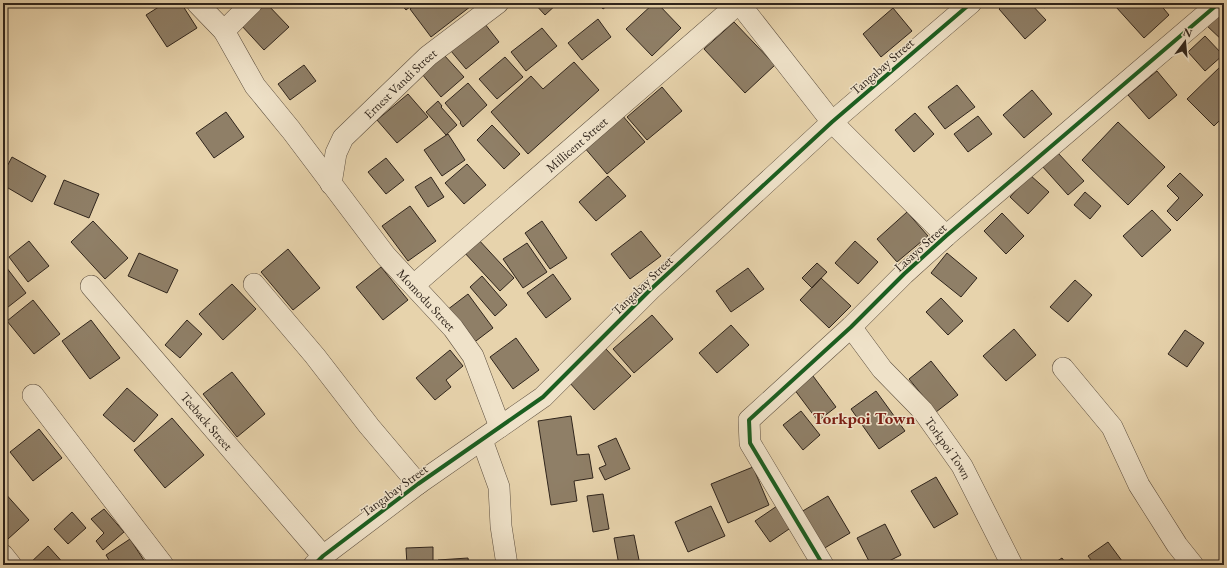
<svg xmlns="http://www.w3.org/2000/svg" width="1227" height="568" viewBox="0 0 1227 568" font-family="'EB Garamond',serif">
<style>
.building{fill:#8f7f67;stroke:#30251c}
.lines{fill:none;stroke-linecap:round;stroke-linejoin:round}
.minor-casing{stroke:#5e5040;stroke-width:22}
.minor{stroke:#efe2c9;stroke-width:21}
.cycleway-casing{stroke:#efe2c9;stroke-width:6}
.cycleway{stroke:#1b5e20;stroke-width:4}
.labels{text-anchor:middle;stroke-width:3;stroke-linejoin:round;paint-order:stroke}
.street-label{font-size:13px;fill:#30251c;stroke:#efe2c9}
.district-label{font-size:17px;font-weight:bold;fill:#7a1f14;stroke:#efe2c9}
</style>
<rect width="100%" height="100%" fill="#e7d3ac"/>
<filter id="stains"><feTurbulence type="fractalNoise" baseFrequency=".005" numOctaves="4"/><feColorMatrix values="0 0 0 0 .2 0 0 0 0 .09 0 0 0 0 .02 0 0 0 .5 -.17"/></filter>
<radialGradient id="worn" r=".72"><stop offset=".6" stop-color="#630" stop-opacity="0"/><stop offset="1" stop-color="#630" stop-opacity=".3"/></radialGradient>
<path class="building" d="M165,3H181L197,28L167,47L146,15Z
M265,3H266L289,27L264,50L241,25Z
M400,3H415L406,10Z
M417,3H475L431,37L410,9Z
M534,3H558L545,15Z
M598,3H611L603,9Z
M654,3H657L681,28L652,56L626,29Z
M1005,3H1030L1046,20L1025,39L999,9Z
M1039,3H1050L1044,8Z
M1120,3H1159L1169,15L1144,38L1116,7Z
M1224,4V42L1205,24Z
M893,8L912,31L881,57L863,34Z
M598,19L611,37L582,60L568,43Z
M734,22L775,65L745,93L704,49Z
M485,24L499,42L466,69L451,51Z
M542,28L557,46L526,71L511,52Z
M1205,36L1223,55L1205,71L1188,52Z
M444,55L464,77L441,97L422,74Z
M505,57L523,77L497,99L479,79Z
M574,62L599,90L528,154L491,112L531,76L543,89Z
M304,65L316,81L290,100L278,84Z
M1222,65L1224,67V116L1214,126L1187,99Z
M1157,71L1177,95L1149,119L1128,95Z
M468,83L487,105L463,127L460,123L461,122L445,103Z
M957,85L975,107L945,129L928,107Z
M662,87L682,111L647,140L627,117Z
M1032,90L1052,114L1024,138L1003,115Z
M408,94L428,117L397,143L377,120Z
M438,101L442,106L441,107L457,125L446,135L426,112Z
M226,112L244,137L214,158L196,133Z
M915,113L934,134L914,152L895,130Z
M622,115L645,142L607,174L584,147Z
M978,116L992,134L968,152L954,134Z
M1118,122L1165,167L1128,205L1082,160Z
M492,125L520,154L504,169L477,140Z
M448,134L465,160L442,176L424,150Z
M1058,153L1084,181L1068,195L1042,166Z
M12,157L46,176L32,202L3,185V174Z
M386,158L404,180L386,194L368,172Z
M467,164L486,185L464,204L445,183Z
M1180,173L1203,195L1177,221L1167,211L1179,198L1167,186Z
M1030,175L1049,192L1028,214L1010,197Z
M608,176L626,196L596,221L579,202Z
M431,177L444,197L428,207L415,187Z
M64,180L99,194L89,218L54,204Z
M1085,192L1101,206L1090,219L1074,205Z
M410,206L436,241L408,261L382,226Z
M1152,210L1171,230L1142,257L1123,236Z
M907,212L928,236L897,262L877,239Z
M1002,213L1024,236L1006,254L984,231Z
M93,221L128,258L105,279L71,242Z
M542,221L567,258L550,269L525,233Z
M641,231L661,256L630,279L611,254Z
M477,238L514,278L500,291L463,251Z
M29,241L49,266L28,282L9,257Z
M855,241L878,262L858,284L835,263Z
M527,243L547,272L523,288L503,259Z
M288,249L320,288L293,310L261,272Z
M139,253L178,270L167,293L128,276Z
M947,253L977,278L961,297L931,273Z
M3,263L26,293L3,311Z
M817,263L827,272L812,288L802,278Z
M381,267L408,300L383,320L356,287Z
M748,268L764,289L731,312L716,291Z
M553,274L571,299L546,318L527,293Z
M482,276L507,305L495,316L470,287Z
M821,278L851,306L829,328L800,300Z
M1075,280L1092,295L1068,322L1050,307Z
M232,284L256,309L223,340L199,314Z
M468,294L493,328L472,344L447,310Z
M941,298L963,321L948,335L926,312Z
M33,300L60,334L34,354L7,321Z
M652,315L673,339L634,373L613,349Z
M91,320L120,358L90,379L62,341Z
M187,320L202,334L180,358L165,345Z
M731,325L749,345L717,373L699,353Z
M1014,329L1036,355L1006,381L983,356Z
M1185,330L1204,343L1187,367L1168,354Z
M516,338L539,370L513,389L490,357Z
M606,349L631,376L594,410L569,382Z
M450,350L463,366L446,380L451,387L435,400L416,378Z
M931,361L958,395L936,412L909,379Z
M232,372L265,414L237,437L203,394Z
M813,376L836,407L818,421L794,389Z
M127,388L158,415L134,442L103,415Z
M876,391L905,431L879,449L851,409Z
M801,411L820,435L803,450L783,425Z
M571,416L577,455L589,454L593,478L574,481L577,501L551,505L538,421Z
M172,418L204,455L165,488L134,450Z
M39,429L62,458L33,481L10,452Z
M616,438L630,469L605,480L599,468L606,465L598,446Z
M753,467L769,505L728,523L711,484Z
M936,477L958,514L934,528L911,491Z
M3,491L29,520L8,539L3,533Z
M603,494L609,529L593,532L587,496Z
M828,496L850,533L823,549L801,512Z
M711,506L725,536L688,552L675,522Z
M777,506L792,527L770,542L755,521Z
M104,509L124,532L103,550L96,541L104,533L91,519Z
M72,512L86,528L68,544L54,529Z
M885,524L901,555L881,565H871L857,538Z
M634,535L640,565H619L614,538Z
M130,539L147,565H112L106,555Z
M1108,542L1125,565H1095L1088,556Z
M48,546L65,565H28Z
M433,547V565H407L406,548Z
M468,558L469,565H438V560Z
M1062,558L1067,565H1051Z"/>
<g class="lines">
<defs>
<g id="minor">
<path d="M197,3L224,31"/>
<path id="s1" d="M252,3L224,31L255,86L291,130L386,256L453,328L473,356L500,427"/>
<path d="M739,3L832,122L946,236"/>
<path id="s2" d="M331,184L336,153L343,138L428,56L498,3"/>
<path d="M254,284L315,356L369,426L418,484"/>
<path id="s3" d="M414,285L739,3"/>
<path id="s4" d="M91,286L323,556"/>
<path id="s5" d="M851,327L882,369L923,411L962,466L1012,565"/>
<path d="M1063,368L1112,427L1139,485L1177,545L1193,565"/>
<path d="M33,395L163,565"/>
<path d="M482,440L499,487L501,526L507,565"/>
<path d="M3,555L11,565"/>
<path d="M314,565L323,556L418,484L543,397L650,290L832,122L971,3"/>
<path d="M823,565L750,443L749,420L851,327L904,274L946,236L1219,3"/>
</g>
</defs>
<use href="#minor" class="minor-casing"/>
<use href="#minor" class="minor"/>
<defs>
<path id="cycleway" d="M314,565L323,556L418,484L543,397L650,290L832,122L971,3
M823,565L750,443L749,420L851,327L904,274L946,236L1219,3"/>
</defs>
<use href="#cycleway" class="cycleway-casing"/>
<use href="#cycleway" class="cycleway"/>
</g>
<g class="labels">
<g class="street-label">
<text transform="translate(882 66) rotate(-41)" y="5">Tangabay Street</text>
<text dy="5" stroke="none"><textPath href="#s2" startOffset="127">Ernest Vandi Street</textPath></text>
<text dy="5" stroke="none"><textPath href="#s3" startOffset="215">Millicent Street</textPath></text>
<text transform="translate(920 247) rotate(-42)" y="5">Lasayo Street</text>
<text transform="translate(642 285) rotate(-44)" y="5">Tangabay Street</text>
<text dy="5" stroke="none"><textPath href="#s1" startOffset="377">Momodu Street</textPath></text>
<text dy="5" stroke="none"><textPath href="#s4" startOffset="178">Teeback Street</textPath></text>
<text dy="5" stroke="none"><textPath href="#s5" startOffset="156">Torkpoi Town</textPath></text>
<text transform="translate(394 490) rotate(-36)" y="5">Tangabay Street</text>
</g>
<g class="district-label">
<text x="864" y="424">Torkpoi Town</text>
</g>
</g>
<rect width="1227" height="568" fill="none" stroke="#e7d3ac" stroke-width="16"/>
<rect x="4" y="4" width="1219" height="560" fill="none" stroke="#30251c" stroke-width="2"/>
<rect x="8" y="8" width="1211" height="552" fill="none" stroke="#30251c"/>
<g transform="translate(1185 42) rotate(16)" stroke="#efe2c9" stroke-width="3" paint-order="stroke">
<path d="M0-3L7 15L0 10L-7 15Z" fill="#30251c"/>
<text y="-6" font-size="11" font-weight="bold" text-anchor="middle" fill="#30251c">N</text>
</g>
<rect width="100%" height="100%" filter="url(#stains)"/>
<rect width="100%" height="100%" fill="url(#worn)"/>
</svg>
